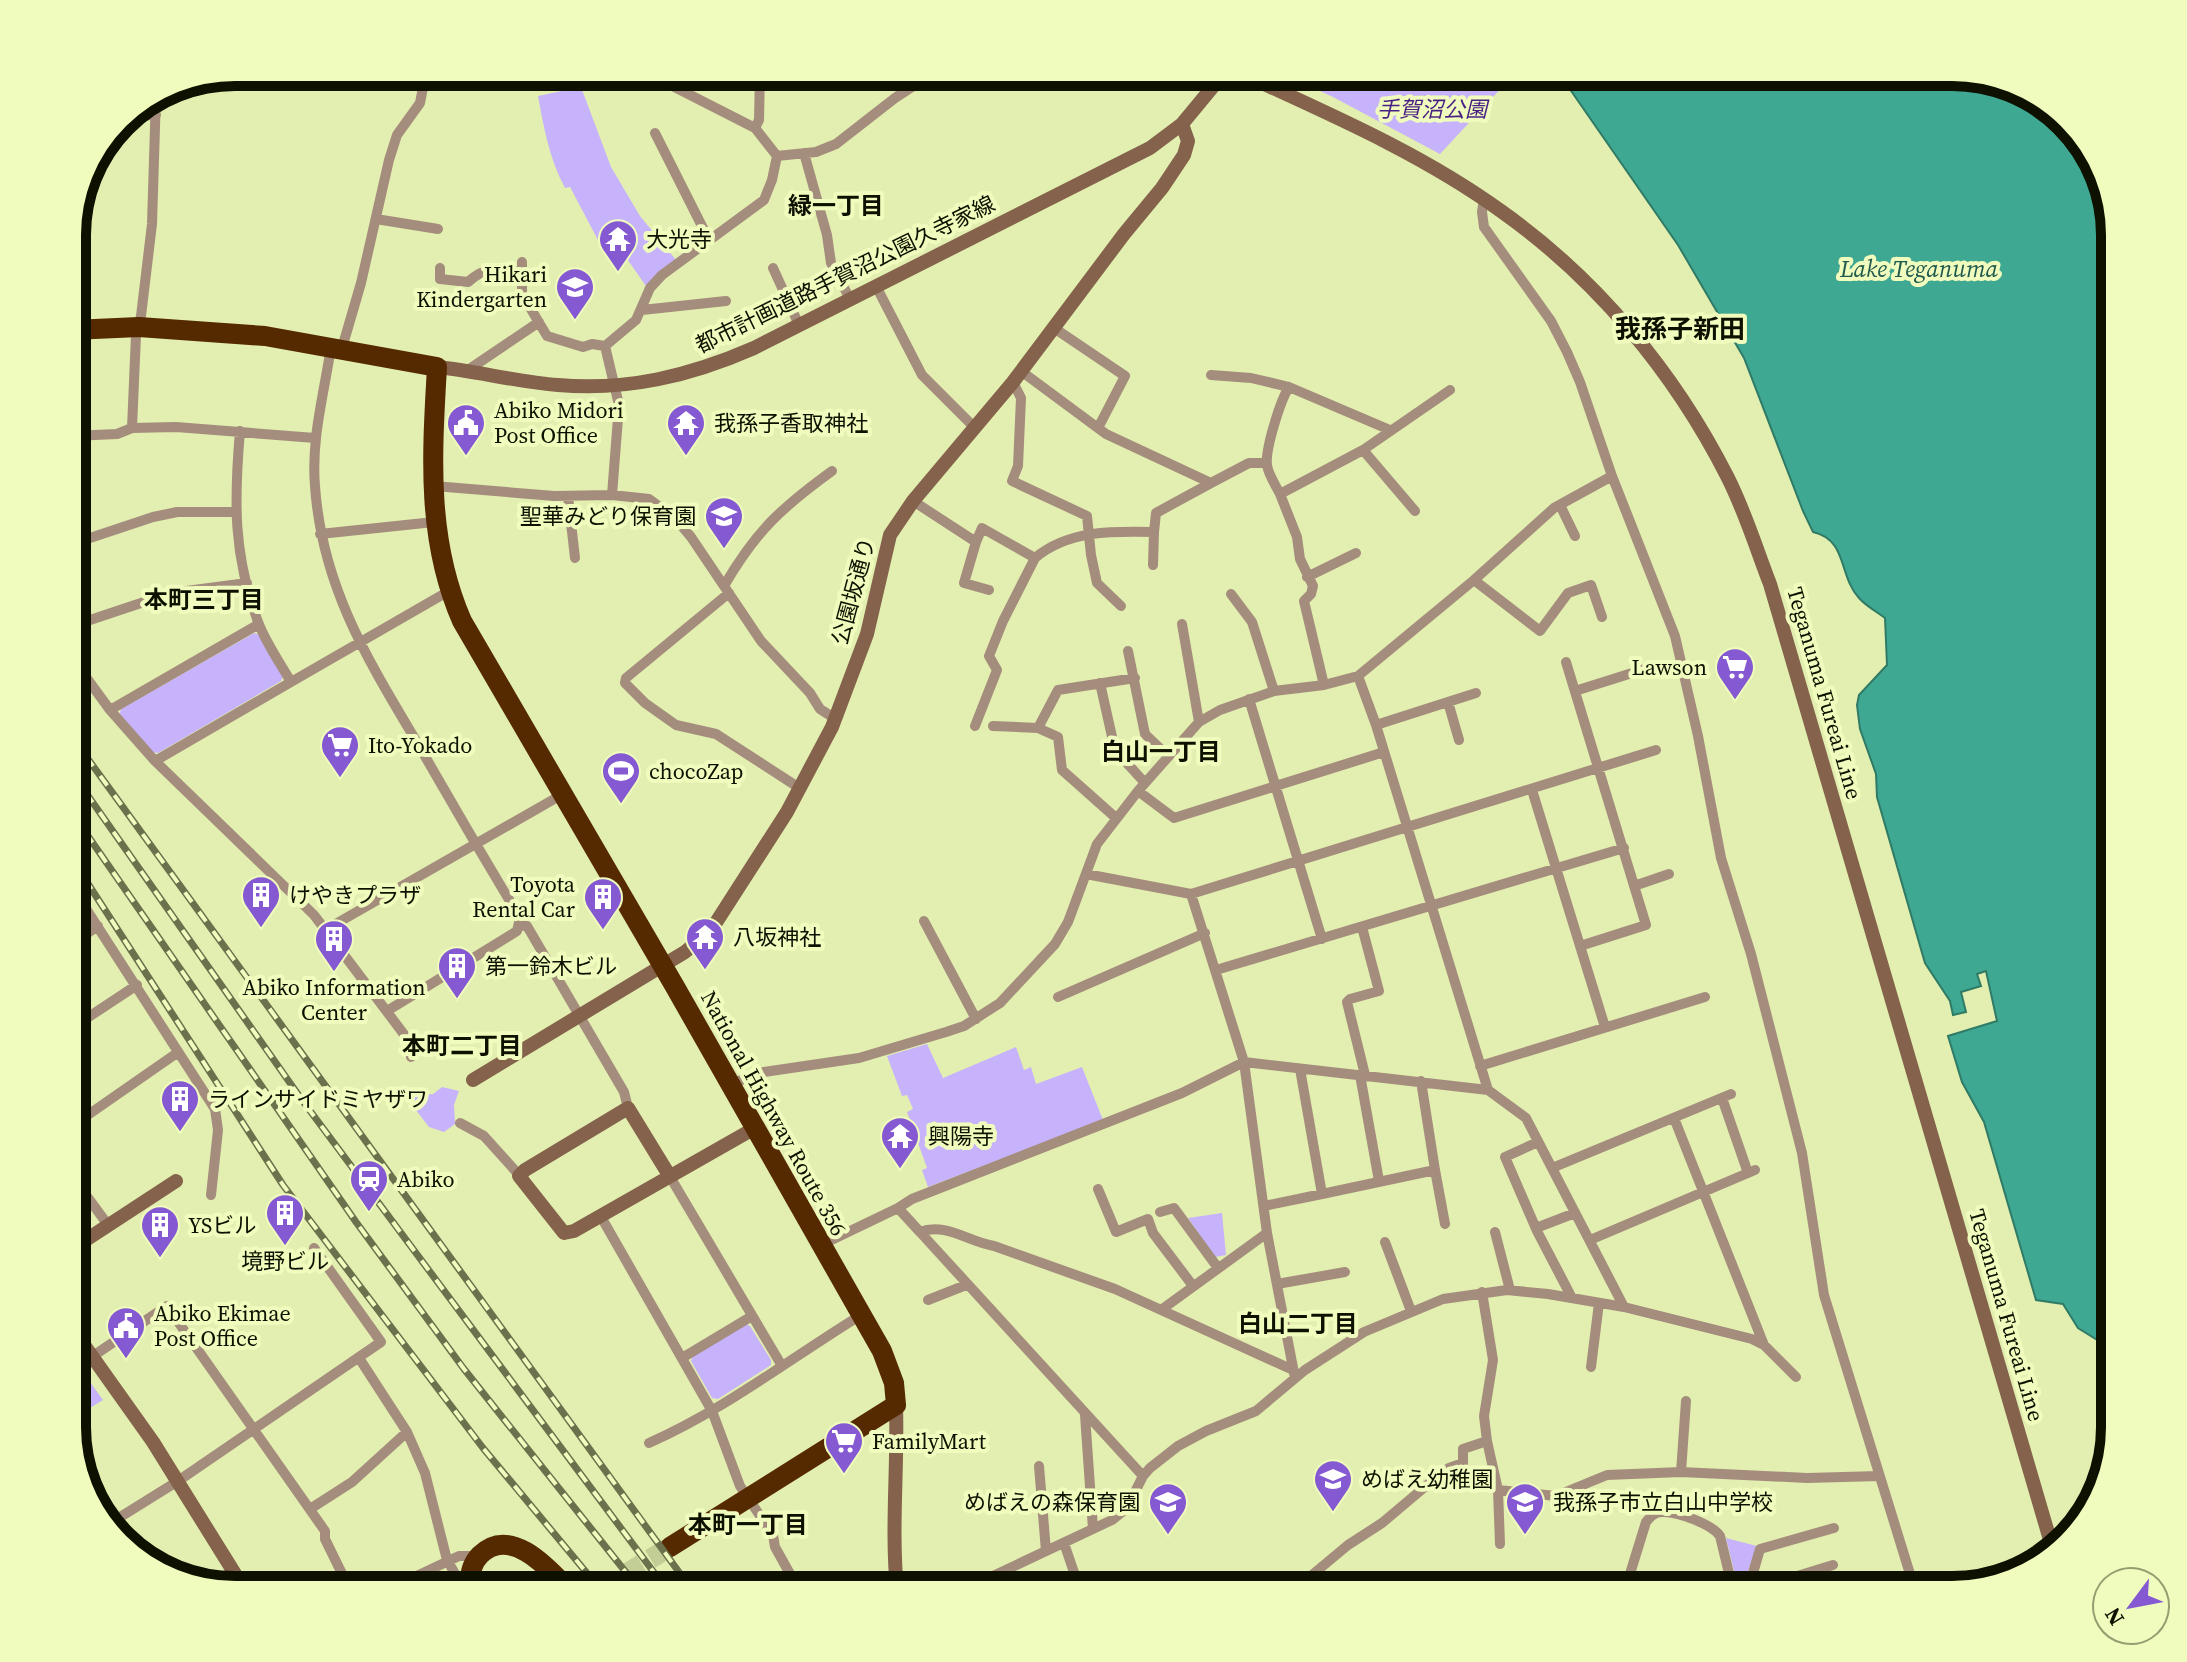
<svg xmlns="http://www.w3.org/2000/svg" width="2187" height="1662" viewBox="0 0 2187 1662" font-family="'Source Serif 4','Noto Sans JP',serif">
<style>
.green{fill:#c7b3fc}
.water{fill:#3fa892;stroke:#307b66;stroke-width:2}
.lines{fill:none;stroke-linecap:round;stroke-linejoin:round}
.highway-tunnel{stroke:#c3ce96;stroke-width:20;stroke-dasharray:20 10;stroke-linecap:butt}
.street{stroke:#a58d7d;stroke-width:10}
.secondary{stroke:#84624b;stroke-width:14}
.highway{stroke:#562a00;stroke-width:20}
.rail-casing{stroke:#6a714c;stroke-width:7}
.rail{stroke:#f0fcbd;stroke-width:4;stroke-dasharray:12;stroke-linecap:butt}
.labels{text-anchor:middle;stroke-width:8;stroke-linejoin:round;paint-order:stroke}
.park-label{font-size:22px;font-style:italic;fill:#491f83;stroke:#f0fcbd}
.poi-label{font-size:22px;fill:#0e1100;stroke:#f0fcbd;text-anchor:start}
.street-label{font-size:22px;fill:#0e1100;stroke:#f0fcbd}
.neighbourhood-label{font-size:24px;font-weight:bold;fill:#0e1100;stroke:#f0fcbd}
.water-label{font-size:24px;font-style:italic;fill:#20594d;stroke:#f0fcbd}
.quarter-label{font-size:26px;font-weight:bold;fill:#0e1100;stroke:#f0fcbd}
.rim{fill:none;stroke:#0e1100;stroke-width:10}
</style>
<rect width="100%" height="100%" fill="#e3efb0"/>
<path class="green" d="M1279,72H1496L1506,83L1440,154L1333,97Z
M581,87L611,167L640,216L676,260L646,286L611,236L599,242L570,187L565,188C549,158 544,128 538,96Z
M254,633L260,635L283,677L281,681L158,753L151,752L119,716L121,709Z
M927,1044L943,1078L1016,1047L1024,1070L1031,1067L1036,1084L1082,1067L1103,1120L928,1187L922,1170L927,1168L907,1112L913,1109L907,1095L902,1096L887,1056Z
M442,1087L459,1091L454,1105L455,1124L444,1132L429,1127L405,1096L433,1094Z
M1222,1213L1226,1255L1215,1257L1188,1218Z
M746,1324L750,1326L771,1360V1365L718,1399L712,1398L691,1361L693,1355Z
M72,1357L103,1400L72,1419Z
M1726,1538L1757,1546L1747,1574L1735,1575Z"/>
<path class="water" d="M1558,72H1952L2052,106L2098,163L2115,235V1351L2078,1328L2063,1304L2036,1300L1984,1122L1962,1082L1948,1036L1997,1021L1986,971L1977,974L1981,986L1961,992L1966,1012L1953,1015L1950,1001L1925,963L1877,797L1876,774L1860,729L1857,705L1859,695L1887,665L1885,618C1877,612 1866,606 1859,598C1838,575 1848,540 1813,532L1803,511L1744,358L1678,245Z"/>
<g class="lines">
<path class="highway-tunnel" d="M599,1590L670,1547"/>
<path class="street" d="M645,72L755,128
M760,72L759,120L755,128L777,156L772,180L764,200L662,275L650,288L636,320L605,346L619,405L612,495L649,499L676,519L691,537L761,641L810,693L820,709L834,718
M156,95L152,224L141,316L136,335L132,428L176,427L315,438
M125,116L156,115
M655,133L709,240
M804,153L827,235L831,263L850,299
M777,156L816,152L836,144L895,98L918,83L955,72
M1484,199L1482,212L1484,227L1551,321L1567,352L1580,382L1612,476L1675,636L1698,736L1721,858L1751,954L1802,1153L1824,1295L1910,1574L1917,1590
M376,219L438,229
M522,262V294L547,336L583,347L592,344L605,346
M440,268V279L468,282C484,267 501,266 522,273
M773,268L799,325
M876,286L922,375L974,427
M642,310L726,301
M1054,328L1125,376L1098,428
M331,347C324,394 311,439 315,486C322,587 368,660 418,744C451,802 485,860 520,918L517,931L387,1011
M342,348L361,283L389,160L397,135L420,103L426,72
M468,370L539,322
M1021,371L1106,434L1211,483L1249,463H1266
M1211,375L1251,378L1289,387
M1013,382L1021,398L1018,466L1012,481L1087,516L1091,555L1097,583L1121,606
M240,431C234,501 233,554 258,622C266,643 280,663 291,682L449,591
M72,436L117,434L132,428
M1363,450L1415,511
M434,486L554,496L612,495
M1280,494C1276,486 1268,474 1267,465C1265,450 1280,401 1289,387L1390,430
M568,496L575,558
M913,501L976,542L982,528L1035,558C1068,530 1113,531 1154,532L1153,565
M1560,505L1575,536
M1154,532L1156,513L1211,483
M320,534L434,522
M976,542L964,583L989,590
M72,544L153,517L177,512H235
M1307,577L1356,553
M1474,580L1554,508L1612,476
M724,586C756,531 781,508 832,471
M729,593L626,678L625,683L645,703L676,725L716,734L801,789
M1231,594L1252,622L1274,691
M1182,624L1199,722
M72,626L171,593L247,583
M1128,651L1145,734L1168,756
M72,658L110,710L155,761L314,915L406,1037L411,1057
M1566,662L1646,925L1580,946
M1358,676L1376,725L1488,1090
M1100,683L1115,750L1145,783
M1324,685L1304,601L1311,594L1313,586L1300,559L1297,537L1280,494L1363,450L1450,390
M1575,691L1648,668
M1249,699L1322,939
M1448,702L1459,740
M110,710L259,624
M1376,725L1476,693
M975,726L997,670L989,656L1003,621L1035,558
M993,726L1038,728L1058,737L1062,770L1116,818
M1038,728L1058,690L1135,678
M155,761L291,682
M1532,790L1605,1027
M1138,791L1174,818L1384,752
M1086,874L1191,894
M1634,886L1669,874
M72,887L215,1109L218,1130L211,1195
M924,921L976,1019
M521,925L527,926L624,1092L628,1108
M1362,927L1379,991L1350,999L1347,1002L1365,1075
M325,930L563,794
M72,944L98,926
M1216,970L1624,848
M1058,997L1205,933
M72,1028L137,985
M1480,1066L1705,997
M1300,1069L1322,1194L1435,1170L1421,1081
M1360,1075L1379,1181
M730,1084L764,1072L859,1058L946,1032L964,1026L1000,1003L1055,944L1068,922L1097,844L1138,791L1199,722L1220,710L1274,691L1324,685L1358,676L1474,580L1540,631L1568,593L1591,585L1602,617
M1722,1098L1748,1173
M1674,1118L1764,1345
M460,1123L484,1136L520,1176
M72,1126L177,1053
M1538,1142L1505,1157L1537,1231L1572,1298
M1552,1168L1731,1094
M1435,1170L1445,1224
M669,1175L782,1366
M72,1176L108,1225
M1098,1189L1116,1232L1148,1219L1153,1233L1193,1286
M1264,1206L1322,1194
M898,1208L912,1199L1182,1093L1244,1062L1488,1090L1526,1118L1624,1307
M1160,1212L1174,1208L1218,1268
M600,1215L712,1411L740,1486L773,1535L775,1547L799,1590
M1536,1228L1575,1213
M920,1232L1143,1476
M1495,1232L1510,1290
M1590,1240L1755,1170
M1385,1242L1411,1311
M821,1245L898,1208L920,1232C945,1222 969,1242 994,1246L1115,1289L1293,1370
M1277,1284L1345,1272
M1482,1292L1493,1360L1484,1416L1487,1441L1498,1490L1500,1544
M928,1300L966,1285
M1161,1310L1267,1233
M93,1356L167,1306L325,1531V1539L350,1590
M359,1358L407,1432L425,1473L447,1560L460,1582L469,1588
M682,1358L752,1316
M1591,1367L1599,1303
M1295,1378L1267,1233L1244,1062L1191,894L1656,750
M1085,1415L1093,1529
M649,1443C724,1410 791,1358 861,1315
M1039,1466L1046,1551
M1681,1472L1686,1401
M1498,1490L1556,1496L1607,1475L1681,1472L1807,1478L1879,1476
M310,1509L352,1482L407,1432
M109,1524L178,1481L381,1342L314,1248
M1064,1543L1080,1590
M387,1590L459,1556H470L476,1560
M963,1590L1112,1520L1127,1508L1143,1476L1150,1468L1178,1446L1206,1431L1256,1411L1305,1370L1364,1332L1443,1299L1507,1290L1548,1294L1624,1307L1752,1339L1764,1345L1796,1377
M1294,1590L1348,1545L1382,1523L1433,1480L1449,1468L1463,1463V1449L1487,1441
M1625,1590L1646,1522C1650,1517 1654,1512 1662,1512C1676,1511 1712,1524 1720,1536L1733,1590
M1748,1590L1760,1549L1834,1528
M1752,1590L1833,1565"/>
<path class="secondary" d="M1238,72C1327,113 1421,153 1501,211C1597,279 1674,372 1727,476C1745,511 1756,548 1770,584L2053,1550
M437,367C477,371 517,382 558,385C627,391 690,376 754,348L1150,148L1182,124L1225,72
M473,1080L685,952L705,935L717,921L787,812L832,727L867,634L890,535L913,501L1013,382L1124,234L1162,188L1184,155L1188,141L1182,124
M669,1175L628,1108L525,1170L519,1176L564,1233L574,1231L755,1128
M72,1249L176,1181
M72,1328L153,1442L245,1590
M896,1405C898,1467 891,1528 897,1590"/>
<path class="highway" d="M72,330L139,327L265,336L437,367C432,454 426,539 462,621L674,985L882,1351L894,1383L896,1405L670,1547
M470,1590C469,1578 471,1564 480,1555C511,1525 549,1569 569,1590"/>
<defs>
<path id="rail" d="M72,737L692,1590
M72,773L302,1100L667,1590
M72,813L356,1222L464,1369L640,1590
M72,859L283,1185L483,1448L601,1590"/>
</defs>
<use href="#rail" class="rail-casing"/>
<use href="#rail" class="rail"/>
</g>
<defs>
<symbol id="temple-pin" viewBox="-11 -11 22 30"><path d="M0 17L-7.5 6A9.5 9.5 0 1 1 7.5 6Z" fill="#8559d2" stroke="#f0fcbd"/><path d="M0-6L5-2H3V0L6.5 2.5H4V6H1.5V3h-3V6H-4V2.5H-6.5L-3 0V-2H-5Z" fill="#fff"/></symbol>
<symbol id="school-pin" viewBox="-11 -11 22 30"><path d="M0 17L-7.5 6A9.5 9.5 0 1 1 7.5 6Z" fill="#8559d2" stroke="#f0fcbd"/><path d="M0-5L7-2L0 1L-7-2ZM-4 1L0 2.5L4 1V4Q0 6-4 4Z" fill="#fff"/></symbol>
<symbol id="civic-pin" viewBox="-11 -11 22 30"><path d="M0 17L-7.5 6A9.5 9.5 0 1 1 7.5 6Z" fill="#8559d2" stroke="#f0fcbd"/><path d="M-.6-6.5H3V-4.5H.6V-3L4-1V1h2V6H-6V1h2V-1L-.6-3ZM-1.2 2.5V6h2.4V2.5Z" fill="#fff"/></symbol>
<symbol id="supermarket-pin" viewBox="-11 -11 22 30"><path d="M0 17L-7.5 6A9.5 9.5 0 1 1 7.5 6Z" fill="#8559d2" stroke="#f0fcbd"/><path d="M-6-5.5h2.5l.6 2H6L4.5 2H-2.5L-4.4-4H-6ZM-1.5 3.2a1.3 1.3 0 1 0 .1 0ZM3 3.2a1.3 1.3 0 1 0 .1 0Z" fill="#fff"/></symbol>
<symbol id="stadium-pin" viewBox="-11 -11 22 30"><path d="M0 17L-7.5 6A9.5 9.5 0 1 1 7.5 6Z" fill="#8559d2" stroke="#f0fcbd"/><path d="M0-5a6.5 5 0 1 0 0 10a6.5 5 0 1 0 0-10ZM-3.5-1.8h7v3.6h-7Z" fill="#fff"/></symbol>
<symbol id="building-pin" viewBox="-11 -11 22 30"><path d="M0 17L-7.5 6A9.5 9.5 0 1 1 7.5 6Z" fill="#8559d2" stroke="#f0fcbd"/><path d="M-4-6H4V6H1V3H-1V6H-4ZM-2.5-4.3h1.7v1.8h-1.7ZM.8-4.3h1.7v1.8H.8ZM-2.5-1h1.7V.8h-1.7ZM.8-1h1.7V.8H.8Z" fill="#fff"/></symbol>
<symbol id="station-pin" viewBox="-11 -11 22 30"><path d="M0 17L-7.5 6A9.5 9.5 0 1 1 7.5 6Z" fill="#8559d2" stroke="#f0fcbd"/><path d="M-3-6H3Q5-6 5-4V2Q5 4 3 4L4.5 6H3L1.5 4h-3L-3 6H-4.5L-3 4Q-5 4-5 2V-4Q-5-6-3-6ZM-3.5-4v3h7v-3ZM-3.5 1v1.5H-2V1ZM2 1v1.5H3.5V1Z" fill="#fff"/></symbol>
</defs>
<g fill-rule="evenodd">
<use href="#temple-pin" x="596" y="217" width="44" height="60"/>
<use href="#school-pin" x="553" y="265" width="44" height="60"/>
<use href="#civic-pin" x="444" y="401" width="44" height="60"/>
<use href="#temple-pin" x="664" y="401" width="44" height="60"/>
<use href="#school-pin" x="702" y="494" width="44" height="60"/>
<use href="#supermarket-pin" x="1713" y="645" width="44" height="60"/>
<use href="#supermarket-pin" x="318" y="723" width="44" height="60"/>
<use href="#stadium-pin" x="599" y="749" width="44" height="60"/>
<use href="#building-pin" x="239" y="873" width="44" height="60"/>
<use href="#building-pin" x="581" y="875" width="44" height="60"/>
<use href="#temple-pin" x="683" y="915" width="44" height="60"/>
<use href="#building-pin" x="312" y="917" width="44" height="60"/>
<use href="#building-pin" x="435" y="944" width="44" height="60"/>
<use href="#building-pin" x="158" y="1077" width="44" height="60"/>
<use href="#temple-pin" x="878" y="1114" width="44" height="60"/>
<use href="#station-pin" x="347" y="1157" width="44" height="60"/>
<use href="#building-pin" x="263" y="1191" width="44" height="60"/>
<use href="#building-pin" x="138" y="1203" width="44" height="60"/>
<use href="#civic-pin" x="104" y="1304" width="44" height="60"/>
<use href="#supermarket-pin" x="822" y="1419" width="44" height="60"/>
<use href="#school-pin" x="1311" y="1457" width="44" height="60"/>
<use href="#school-pin" x="1146" y="1480" width="44" height="60"/>
<use href="#school-pin" x="1503" y="1480" width="44" height="60"/>
</g>
<g class="labels">
<g class="park-label">
<text x="1432" y="117">手賀沼公園</text>
</g>
<g class="poi-label">
<text x="646" y="247">大光寺</text>
<text x="547" y="282" text-anchor="end">Hikari<tspan x="547" dy="25">Kindergarten</tspan></text>
<text x="494" y="418">Abiko Midori<tspan x="494" dy="25">Post Office</tspan></text>
<text x="714" y="431">我孫子香取神社</text>
<text x="696" y="524" text-anchor="end">聖華みどり保育園</text>
<text x="1707" y="675" text-anchor="end">Lawson</text>
<text x="368" y="753">Ito-Yokado</text>
<text x="649" y="779">chocoZap</text>
<text x="575" y="892" text-anchor="end">Toyota<tspan x="575" dy="25">Rental Car</tspan></text>
<text x="289" y="903">けやきプラザ</text>
<text x="733" y="945">八坂神社</text>
<text x="485" y="974">第一鈴木ビル</text>
<text x="334" y="995" text-anchor="middle">Abiko Information<tspan x="334" dy="25">Center</tspan></text>
<text x="208" y="1107">ラインサイドミヤザワ</text>
<text x="928" y="1144">興陽寺</text>
<text x="397" y="1187">Abiko</text>
<text x="188" y="1233">YSビル</text>
<text x="285" y="1269" text-anchor="middle">境野ビル</text>
<text x="154" y="1321">Abiko Ekimae<tspan x="154" dy="25">Post Office</tspan></text>
<text x="872" y="1449">FamilyMart</text>
<text x="1361" y="1487">めばえ幼稚園</text>
<text x="1140" y="1510" text-anchor="end">めばえの森保育園</text>
<text x="1553" y="1510">我孫子市立白山中学校</text>
</g>
<g class="street-label">
<text transform="translate(845 274) rotate(-26)" y="8">都市計画道路手賀沼公園久寺家線</text>
<text transform="translate(853 591) rotate(-75)" y="8">公園坂通り</text>
<text transform="translate(1825 693) rotate(74)" y="8">Teganuma Fureai Line</text>
<text transform="translate(774 1113) rotate(61)" y="8">National Highway Route 356</text>
<text transform="translate(2007 1315) rotate(74)" y="8">Teganuma Fureai Line</text>
</g>
<g class="neighbourhood-label">
<text x="836" y="214">緑一丁目</text>
<text x="204" y="608">本町三丁目</text>
<text x="1161" y="760">白山一丁目</text>
<text x="462" y="1054">本町二丁目</text>
<text x="1298" y="1332">白山二丁目</text>
<text x="748" y="1533">本町一丁目</text>
</g>
<g class="water-label">
<text x="1919" y="277">Lake Teganuma</text>
</g>
<g class="quarter-label">
<text x="1680" y="338">我孫子新田</text>
</g>
</g>
<path d="M0 0H2187V1662H0ZM235 86H1952A149 149 0 0 1 2101 235V1427A149 149 0 0 1 1952 1576H235A149 149 0 0 1 86 1427V235A149 149 0 0 1 235 86Z" fill="#f0fcbd" fill-rule="evenodd"/>
<path class="rim" d="M235 86H1952A149 149 0 0 1 2101 235V1427A149 149 0 0 1 1952 1576H235A149 149 0 0 1 86 1427V235A149 149 0 0 1 235 86Z"/>
<g transform="translate(2131 1606) rotate(238)"><circle r="38" fill="#f0fcbd" stroke="#969e71" stroke-width="2"/>
<path d="M0-6L14 30L0 20L-14 30Z" fill="#8559d2"/>
<text y="-12" font-size="22" font-weight="bold" text-anchor="middle" fill="#0e1100">N</text>
</g>
</svg>
